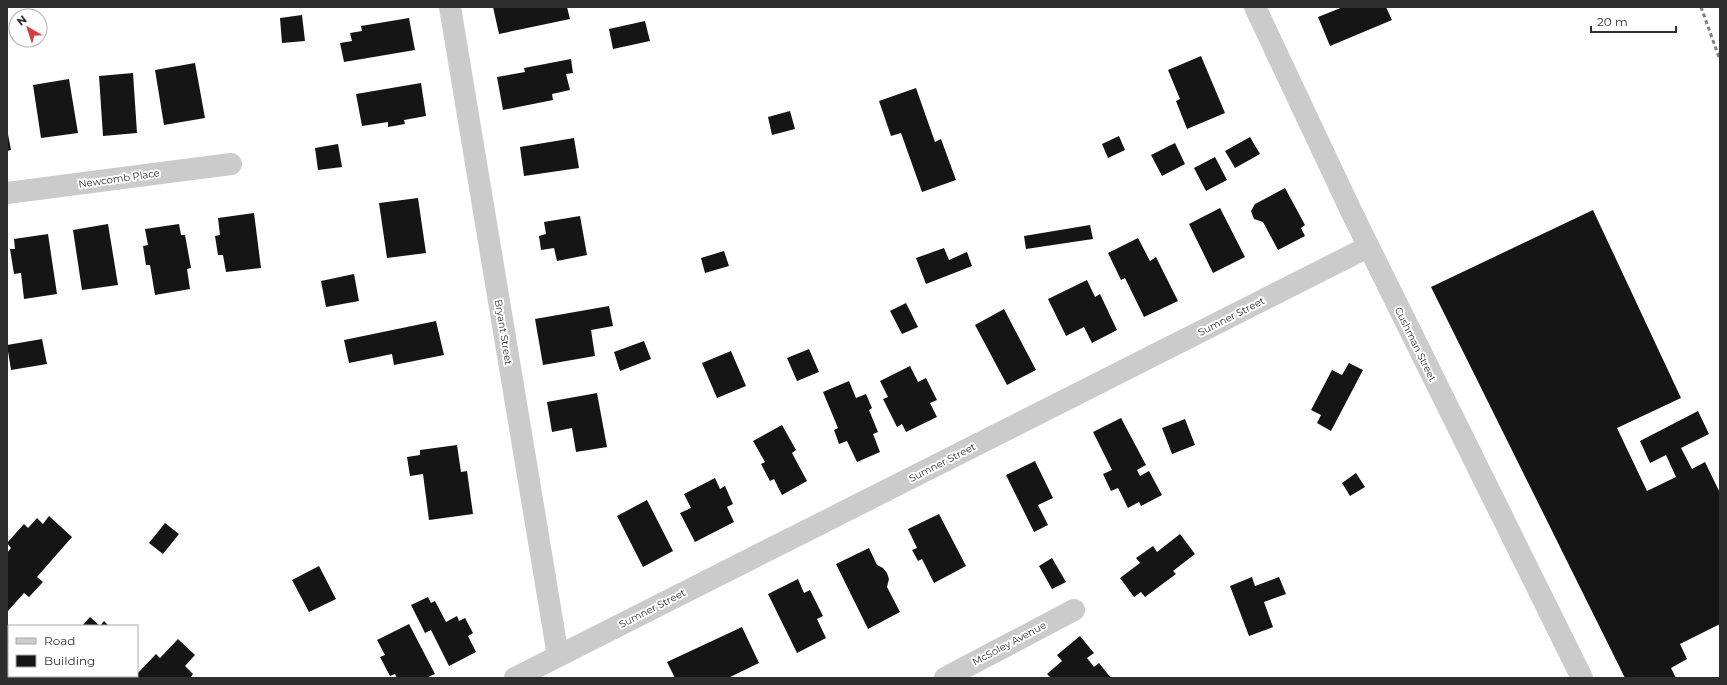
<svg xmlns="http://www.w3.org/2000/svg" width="1727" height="685" viewBox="0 0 1727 685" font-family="Montserrat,sans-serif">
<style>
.building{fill:#151515}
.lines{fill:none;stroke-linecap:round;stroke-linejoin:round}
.minor{stroke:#cbcbcb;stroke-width:22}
.rail{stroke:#838383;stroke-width:3;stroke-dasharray:4 3;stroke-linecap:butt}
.labels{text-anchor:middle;stroke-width:4;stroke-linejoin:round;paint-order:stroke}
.street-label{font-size:10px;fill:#2e2e2e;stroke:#fff}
</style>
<rect width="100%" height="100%" fill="#fff"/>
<path class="building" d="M493,7H567L570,19L499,34Z
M1343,7H1361L1362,8L1365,7H1386L1392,20L1330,46L1318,17Z
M302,15L305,41L282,43L280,18Z
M409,18L415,50L344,62L340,43L352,41L350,33L362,31L361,26Z
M645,21L650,41L613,49L609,29Z
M1201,56L1225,113L1187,129L1176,101L1180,99L1168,70Z
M571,59L573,73L566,74L570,90L552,94L553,100L503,110L497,77L525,72L524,68Z
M195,63L205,118L164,125L155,70Z
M133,73L137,133L103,136L99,76Z
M69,79L78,133L41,138L33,85Z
M421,83L426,116L404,120L405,124L388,127V122L362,126L356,94Z
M916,88L935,142L941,139L956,180L922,192L901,133L891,136L879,101Z
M790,111L795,129L772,135L768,117Z
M7,129L11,150L7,151Z
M1119,136L1125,150L1108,158L1102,144Z
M1250,137L1260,154L1235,168L1225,151Z
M574,138L579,168L524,176L520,147Z
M1175,143L1185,164L1162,176L1151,155Z
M338,144L342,167L318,170L315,148Z
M1215,157L1227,180L1206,191L1194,168Z
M1285,188L1305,225L1301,228L1305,236L1278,250L1263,222L1254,219L1251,211L1255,204Z
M418,198L426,253L387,258L379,203Z
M1220,208L1245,257L1213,273L1189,224Z
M1593,210L1681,398L1617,428L1647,491L1676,477L1666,455L1650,463L1640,441L1698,411L1709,434L1681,448L1692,469L1705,462L1720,493V624L1680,644L1687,659L1671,668L1676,678H1625L1431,287Z
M254,213L261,268L226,272L223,255H218L215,236L220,235L218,218Z
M580,216L587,255L557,261L554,248L541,250L539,236L546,234L544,222Z
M108,224L118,285L82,290L73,230Z
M179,224L181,235H185L191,268L187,269L190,289L155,295L150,265H146L143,246L148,245L145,229Z
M1090,225L1093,239L1026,249L1024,236Z
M48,234L57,294L24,299L21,273L14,274L10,249H15L14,239Z
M1138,238L1150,261L1156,257L1178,301L1144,317L1125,278L1121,280L1108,253Z
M944,248L949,260L967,252L972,266L926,284L916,258Z
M724,251L729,266L705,273L701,258Z
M354,274L359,301L326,307L321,281Z
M1087,280L1095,297L1100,294L1117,330L1092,343L1084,327L1066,336L1048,299Z
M906,303L918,327L902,334L890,311Z
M609,306L613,326L591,330L595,356L543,365L535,319Z
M1004,309L1036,370L1007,385L975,325Z
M436,321L444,355L394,365L392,354L349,363L344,340Z
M42,339L47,364L11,370L7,345Z
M644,341L651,359L620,371L614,352Z
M809,349L819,372L797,381L787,358Z
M731,351L746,386L717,398L702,363Z
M1349,363L1363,370L1331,431L1317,423L1321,415L1311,410L1332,370L1342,375Z
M910,366L918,382L926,378L937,400L930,403L937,417L906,432L902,424L897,427L883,399L888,397L880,381Z
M849,381L856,398L866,394L872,408L869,410L878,432L873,434L880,452L857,462L847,441L839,444L834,430L838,428L823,392Z
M597,393L607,447L576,452L572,428L552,432L547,402Z
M1121,418L1146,465L1137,470L1140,476L1149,471L1162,495L1141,506L1139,502L1128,508L1118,488L1111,491L1103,474L1112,470L1093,432Z
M1185,419L1195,445L1172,454L1162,428Z
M782,425L796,450L792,453L807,481L782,495L774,479L770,481L761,464L765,462L753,441Z
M457,445L461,472L467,471L473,514L429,520L423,474L410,476L407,457L420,455V450Z
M1035,461L1053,498L1038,505L1048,525L1034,532L1006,475Z
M1356,473L1365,487L1350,496L1342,483Z
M715,478L720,489L725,486L733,504L727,507L734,522L695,542L680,513L691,508L684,494Z
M647,500L673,551L643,567L617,516Z
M939,514L966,566L934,583L922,559L918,561L912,550L917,548L908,529Z
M49,516L72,537L37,577L43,582L29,597L24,593L7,612V553L11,548L7,543L24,524L28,528L37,518L43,524Z
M165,523L179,534L163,554L149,543Z
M1180,534L1195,554L1173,571L1176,574L1145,597L1141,592L1134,597L1120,578L1140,563L1136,558L1153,546L1157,552Z
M869,548L877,565L883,568L887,573L889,579L887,587L900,612L868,629L836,564Z
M1052,558L1066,582L1052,589L1039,566Z
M319,566L336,599L309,612L292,580Z
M1252,577L1255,586L1279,577L1286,594L1264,602L1273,627L1249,636L1230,586Z
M798,579L804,593L810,590L823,616L817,619L826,638L797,653L768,594Z
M428,597L431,603L435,601L446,622L457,616L459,621L465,618L473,633L468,636L476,652L449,666L431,630L425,633L411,605Z
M90,617L100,626L104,621L109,626H82Z
M409,624L435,674L426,678H397L395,674L390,676L380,657L385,655L377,640Z
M742,627L759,663L728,678H675L667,662Z
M1080,636L1094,653L1087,658L1094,667L1099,663L1111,678H1051L1047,674L1062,661L1057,655Z
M178,639L195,655L185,666L193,674L190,678H133L137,676V674L156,654L160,658Z
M85,676H117L115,678H87Z"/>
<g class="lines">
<path class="minor" d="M450,7L558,656
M1255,7L1352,213L1582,678
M7,193L231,164
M515,678L1368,247
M945,678L1074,610"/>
<path class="rail" d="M1701,7L1720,60"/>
</g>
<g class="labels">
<g class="street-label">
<text transform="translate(119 178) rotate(-8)" y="4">Newcomb Place</text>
<text transform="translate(1231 316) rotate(-27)" y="4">Sumner Street</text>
<text transform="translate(504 332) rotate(81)" y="4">Bryant Street</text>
<text transform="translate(1416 344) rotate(64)" y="4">Cushman Street</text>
<text transform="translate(942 462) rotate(-27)" y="4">Sumner Street</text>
<text transform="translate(652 608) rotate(-27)" y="4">Sumner Street</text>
<text transform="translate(1009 643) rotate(-28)" y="4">McSoley Avenue</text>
</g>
</g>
<rect width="1727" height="685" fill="none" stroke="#2e2e2e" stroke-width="16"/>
<rect x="8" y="625" width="130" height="52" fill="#ffffff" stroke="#ababab"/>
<rect x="16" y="638" width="20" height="6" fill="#cbcbcb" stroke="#ababab"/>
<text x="44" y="645" font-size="12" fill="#2e2e2e">Road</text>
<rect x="16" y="655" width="20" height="12" fill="#151515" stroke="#ababab"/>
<text x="44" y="665" font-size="12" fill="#2e2e2e">Building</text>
<g transform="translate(28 28) rotate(321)"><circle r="19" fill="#ffffff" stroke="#ababab"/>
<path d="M0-3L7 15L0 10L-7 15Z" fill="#d83d3d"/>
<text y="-6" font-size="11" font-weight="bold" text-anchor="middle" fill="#2e2e2e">N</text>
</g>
<path d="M1591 26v6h85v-6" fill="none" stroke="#2e2e2e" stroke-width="2"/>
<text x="1597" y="26" font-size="12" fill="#2e2e2e" stroke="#ffffff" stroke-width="3" paint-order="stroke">20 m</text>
</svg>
